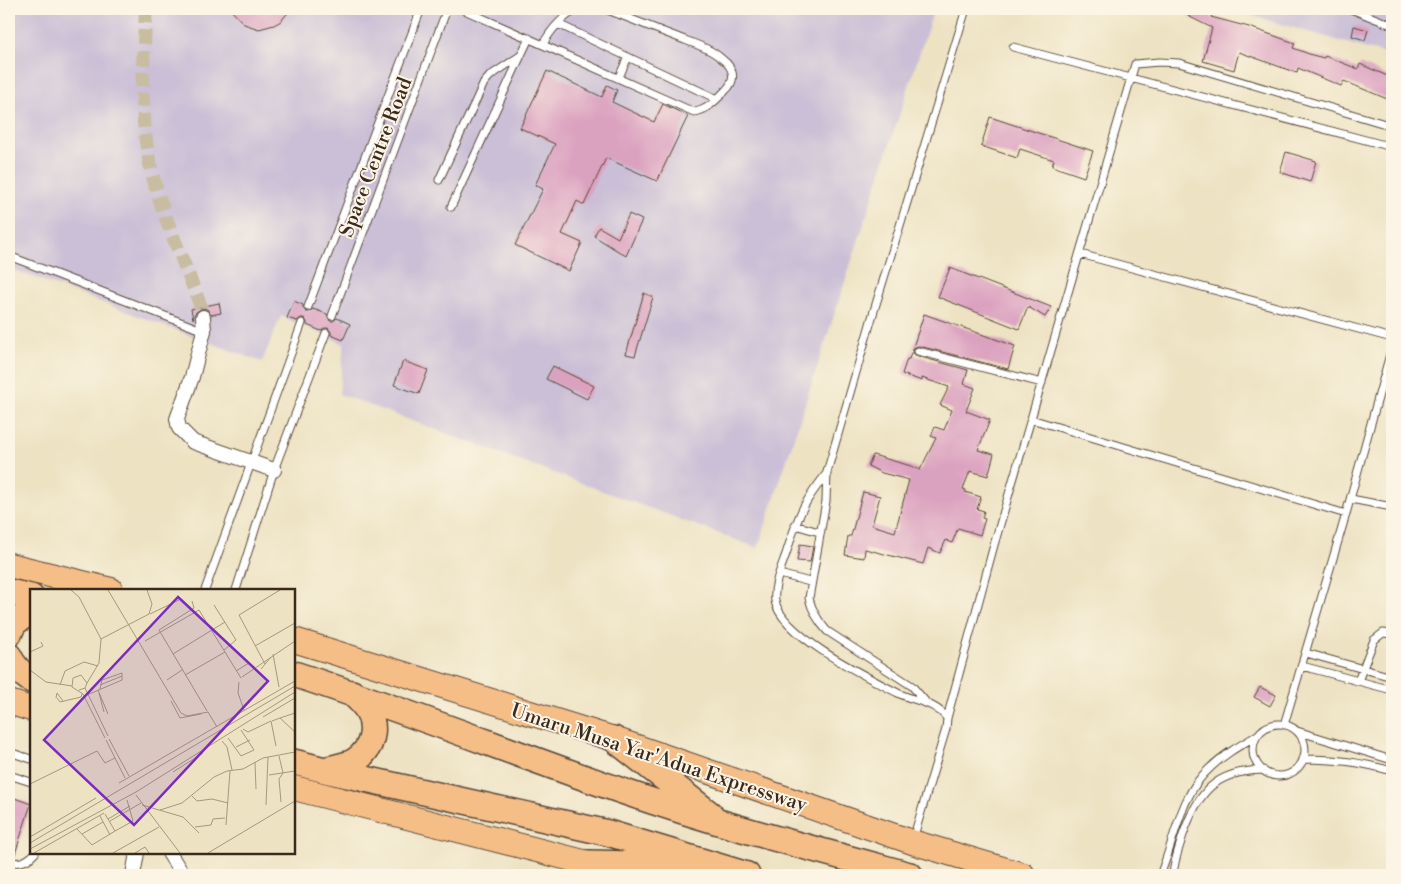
<svg xmlns="http://www.w3.org/2000/svg" width="1401" height="884" viewBox="0 0 1401 884" font-family="'Libre Bodoni',serif">
<style>
.industrial{fill:#cabfd6}
.building{fill:#dba2c0}
.lines{fill:none;stroke-linecap:round;stroke-linejoin:round}
.minor-tunnel{stroke:#c9bda1;stroke-width:14;stroke-dasharray:14 7;stroke-linecap:butt}
.service-casing{stroke:#564637;stroke-width:9}
.minor-casing{stroke:#564637;stroke-width:16}
.trunk-casing{stroke:#564637;stroke-width:26}
.motorway-casing{stroke:#564637;stroke-width:28}
.service{stroke:#fff;stroke-width:7}
.minor{stroke:#fff;stroke-width:14}
.trunk{stroke:#f6be87;stroke-width:24}
.motorway{stroke:#f6be87;stroke-width:25}
.labels{text-anchor:middle;stroke-width:4;stroke-linejoin:round;paint-order:stroke}
.street-label{font-size:20px;fill:#3b2a1e;stroke:#fcf5e5}
.inset-road{fill:none;stroke:#a69880;stroke-width:1}
.view{fill:#7b2cbf;fill-opacity:0.15;stroke:#7b2cbf;stroke-width:2.5}
.inset-edge{fill:none;stroke:#3b2a1e;stroke-width:2.5}
</style>
<rect width="100%" height="100%" fill="#fcf5e5"/>
<filter id="ink" filterUnits="userSpaceOnUse"><feTurbulence type="fractalNoise" baseFrequency=".02" numOctaves="2"/><feDisplacementMap in="SourceGraphic" scale="10" xChannelSelector="R" yChannelSelector="G"/><feConvolveMatrix kernelMatrix="1 2 1 2 8 2 1 2 1" color-interpolation-filters="sRGB"/></filter>
<filter id="wash" filterUnits="userSpaceOnUse"><feTurbulence type="fractalNoise" baseFrequency=".0096" numOctaves="4" result="noise"/><feDisplacementMap in="SourceGraphic" scale="20" xChannelSelector="R" yChannelSelector="G"/><feGaussianBlur stdDeviation="1.12" result="paint"/><feColorMatrix in="noise" values="0 0 0 0 0 0 0 0 0 0 0 0 0 0 0 0 0 1.4 0 .05"/><feComposite in="paint" operator="in"/></filter>
<g filter="url(#wash)">
<rect width="100%" height="100%" fill="#ede2c2"/>
<path class="industrial" d="M9,9H934L758,548L339,394L344,344L281,316L262,362L9,268Z
M1229,9H1392V56Z"/>
<g id="blocks">
<path class="building" d="M230,9H291L281,21L274,25L259,29L244,24Z
M1197,9H1214L1211,17L1249,27L1295,43L1293,48L1312,55L1324,58L1325,56L1358,69L1360,64L1392,78V101L1344,81L1341,86L1298,68L1297,73L1239,52L1234,70L1203,61L1212,28L1188,16L1189,11L1195,13Z
M1354,26L1368,30L1365,40L1352,36Z
M547,71L602,97L607,85L617,90L612,102L654,122L663,104L688,116L657,181L606,158L584,205L577,201L562,234L582,243L569,271L515,245L543,189L535,185L555,144L520,128Z
M990,117L1093,151L1084,177L1052,166L1054,160L1020,149L1017,158L981,146Z
M1286,152L1316,161L1310,182L1280,172Z
M629,214L642,220L626,256L594,236L599,227L618,238Z
M950,268L1015,293L1051,307L1045,317L1028,307L1019,329L938,297Z
M644,293L653,297L635,356L626,354Z
M294,301L303,305V308L306,312H309L313,309L327,314L330,321H333L337,318L350,324L343,340L331,335V332L328,328H325L321,331L307,325V322L304,318H301L297,321L287,318Z
M219,303L221,313L211,315L207,309L202,308L195,313L193,319L191,309Z
M924,314L1015,346L1008,369L919,346L915,347L913,350L914,354L917,356L968,370L964,384L975,388L966,411L990,420L978,450L994,454L988,476L970,471L963,489L966,490L965,492L981,497L977,509L984,511L982,518L985,519L980,535L958,528L952,543L946,540L940,553L928,548L923,564L865,549L864,558L845,555L848,536H851L863,492L880,496L872,525L895,532L909,480L882,473L868,466L873,455L911,466L920,470L936,438L931,436L935,427L944,430L952,410L940,405L949,387L922,378V381L902,374L907,359H909Z
M403,361L428,370L419,394L394,385Z
M553,366L594,386L587,399L546,379Z
M800,544L813,546L810,562L797,561Z
M1260,687L1276,695L1270,706L1254,697Z
M9,796L31,804L14,857L9,856Z"/>
</g>
</g>
<g filter="url(#ink)">
<use href="#blocks" fill-opacity="0" stroke="#564637" stroke-width="1"/>
<g class="lines">
<path class="minor-tunnel" d="M146,9C143,62 139,111 150,164C160,212 184,261 201,307L203,317"/>
<defs>
<path id="service" d="M462,9L694,112C708,110 716,100 725,91C737,80 734,68 722,59C710,48 692,43 677,37C653,28 629,18 605,9
M1351,9L1389,24
M361,10L362,9
M558,24L717,99
M543,44C551,30 563,16 578,9
M1013,47L1392,147
M619,77L628,57
M439,180L484,83L490,76L520,56
M451,207L529,38
M1080,254L1392,338
M9,256L204,331
M308,307L421,9
M332,316L447,9
M918,351L1042,383
M1031,419L1346,514
M827,473C820,482 813,491 807,501C797,517 792,536 786,554C781,568 773,586 775,601C782,636 867,677 898,693C916,702 933,701 947,718L946,729L913,839
M1351,499L1392,507
M795,525L819,532
M779,574L810,582
M205,590L302,323
M236,590L274,470L326,333
M1306,653L1392,677
M1302,666L1392,690
M1358,681L1374,640L1383,633L1392,634
M925,701L912,686L827,631C818,621 812,611 809,598L826,501L827,472L873,314L966,9
M947,718L994,545L1135,64L1159,62L1179,63L1392,126
M1253 750a26 26 0 1 1 52 0a26 26 0 1 1-52 0Z
M1284,725L1346,514L1392,347
M1297,731L1392,760
M9,752L31,759
M1303,759C1336,759 1360,762 1392,771
M9,775L31,782
M9,861C20,865 28,861 35,853
M1160,875C1175,840 1180,794 1210,768C1224,754 1241,745 1258,735
M1173,875C1174,861 1179,848 1183,835C1198,792 1215,771 1263,770"/>
<path id="minor" d="M203,317L204,331L192,377L177,419L179,428L193,442L274,470
M169,853L183,875
M133,875L137,853"/>
<path id="trunk" d="M9,565L111,590
M294,640L614,739L912,842L1023,875
M9,702L31,709
M294,788L607,868"/>
<path id="motorway" d="M9,592L31,597
M9,634L14,623L31,611
M9,656C14,667 21,673 31,680
M294,674C404,710 513,753 622,791C717,824 813,849 910,875
M614,739L710,814
M294,762L325,770L608,833L747,875
M325,770C334,767 348,766 356,760C372,749 377,729 368,711C364,704 357,698 352,693
M588,863L683,865"/>
</defs>
<use href="#service" class="service-casing"/>
<use href="#minor" class="minor-casing"/>
<use href="#trunk" class="trunk-casing"/>
<use href="#motorway" class="motorway-casing"/>
<use href="#service" class="service"/>
<use href="#minor" class="minor"/>
<use href="#trunk" class="trunk"/>
<use href="#motorway" class="motorway"/>
</g>
</g>
<g class="labels">
<g class="street-label">
<text transform="translate(375 157) rotate(-69)" y="7">Space Centre Road</text>
<text transform="translate(659 757) rotate(18)" y="7">Umaru Musa Yar'Adua Expressway</text>
</g>
</g>
<g transform="translate(30 589)">
<rect width="265" height="265" fill="#ede2c2"/>
<path class="inset-road" d="M41,1L49,8L71,50L69,74L57,94M78,1L151,124L157,127L178,123L187,138M162,12L164,19L129,41L177,122M184,16L206,51L194,61M120,25L149,11M71,50L119,25L122,15L117,1M115,52L169,21L211,89M225,57L265,34M0,63L13,57L11,53M143,65L195,33M243,65L249,98M235,75L209,26L250,1M231,80L241,68M0,81L16,93L42,97M206,82L219,74M155,86L195,63M212,88L265,52M137,91L152,81M209,93L208,104L214,121M30,96L35,82L54,73L68,77M70,96L92,87M55,99L78,147M49,101L55,99L57,94L51,86L43,89L42,98L53,105L75,149M68,101L78,125M69,104L74,123M57,106L92,91V84L72,91L70,100M26,109L27,104L33,112M27,109L30,113L51,108L52,105M141,112L150,129L171,125M233,128L265,109M250,129L265,124M242,132L250,129L265,143M213,140L218,143L241,132L246,157M198,149L211,167L224,161L211,141M79,150L99,187M76,151L95,189M192,152L197,158L202,181M206,158L220,151M67,162L75,174L85,169M249,167L253,184L249,190L251,213M225,173L226,200M143,183L173,164M239,186L265,182M89,194L265,92M0,195L67,162M106,206L150,264M162,207L167,212L182,210L198,214M112,216L153,228L169,244M236,216L238,168M130,221L152,214L184,188L197,182L213,180L233,169L265,163M75,225L85,242L103,232L97,211M70,227L80,246M78,230L100,217M80,232L111,214M196,236L200,182M165,238L181,236L183,230L195,229M47,240L62,256L85,242M52,245L73,233M0,248L66,209M0,254L265,97M0,260L106,203L265,103M4,264L74,224M83,264L129,238M105,264L115,258L119,264M178,264L265,212"/>
<path class="view" d="M148,8L238,92L104,236L14,151Z"/>
<rect width="265" height="265" class="inset-edge"/>
</g>
<rect width="1401" height="884" fill="none" stroke="#fcf5e5" stroke-width="30"/>
</svg>
